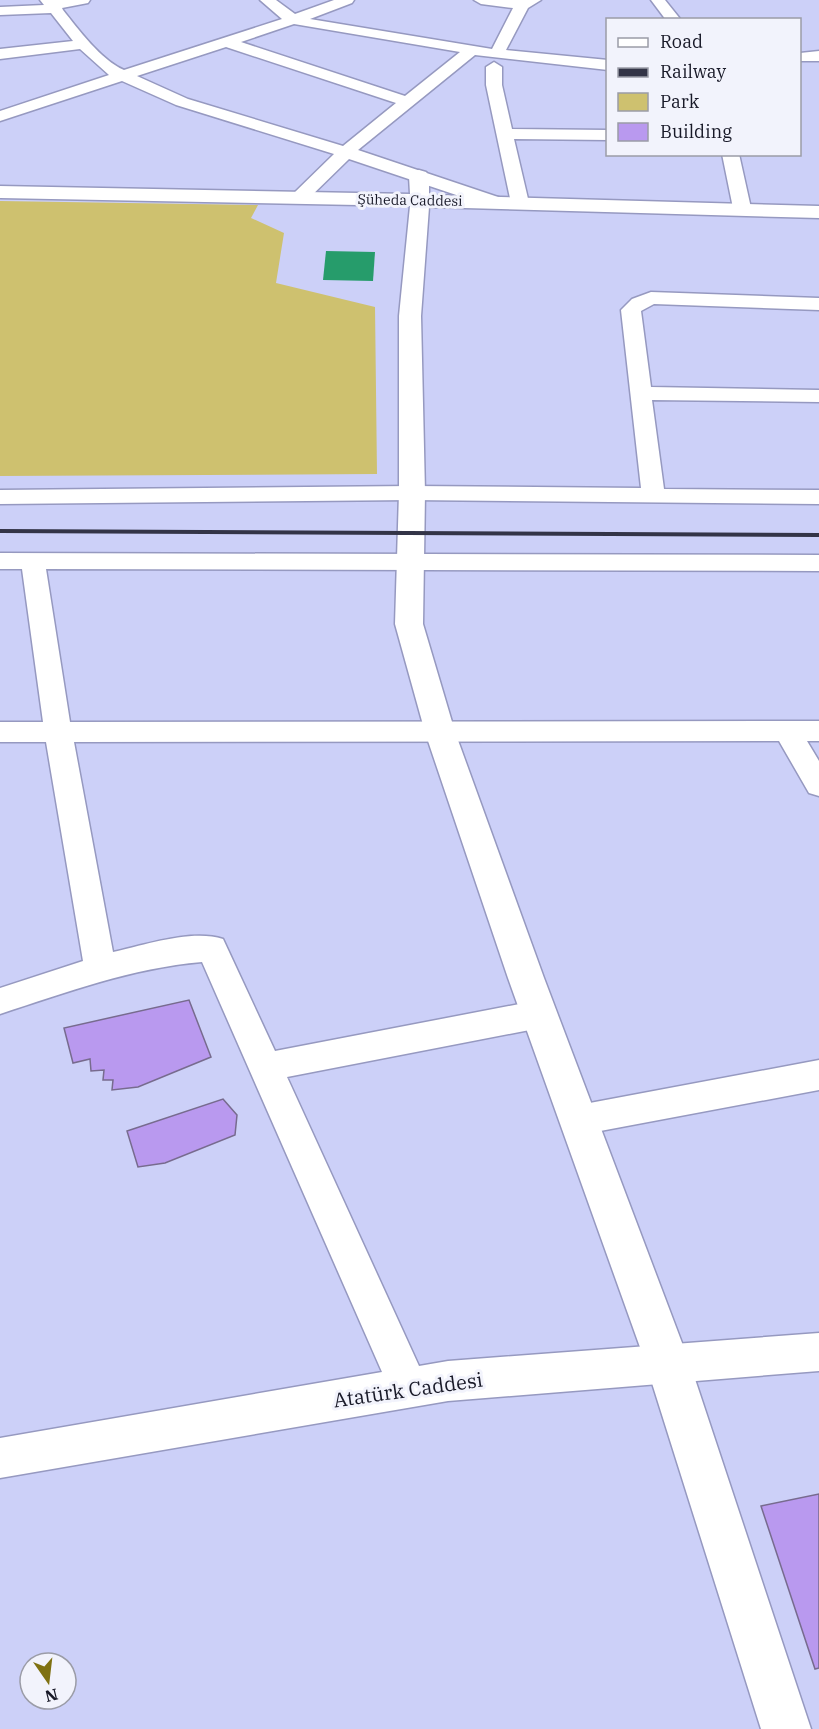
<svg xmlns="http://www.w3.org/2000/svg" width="819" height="1729" viewBox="0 0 819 1729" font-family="'IBM Plex Serif',serif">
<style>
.green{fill:#cec16f}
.water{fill:#269c6b}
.building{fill:#b999ef;stroke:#776b8e;stroke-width:1.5}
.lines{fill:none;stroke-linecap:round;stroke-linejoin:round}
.street-casing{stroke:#9699c0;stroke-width:3}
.secondary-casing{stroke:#9699c0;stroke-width:3}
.street{fill:#fff;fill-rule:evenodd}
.secondary{fill:#fff;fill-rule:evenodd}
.rail{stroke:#333447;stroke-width:4}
.labels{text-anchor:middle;stroke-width:6;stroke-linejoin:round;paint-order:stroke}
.far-street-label{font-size:14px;fill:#181928;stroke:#f2f3fc}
.near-street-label{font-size:20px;fill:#181928;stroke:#f2f3fc}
</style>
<rect width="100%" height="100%" fill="#ccd0f8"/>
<path class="green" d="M0,201L258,205L251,218L284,233L276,283L375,307L377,474L0,476Z"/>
<path class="water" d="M326,251L375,252L373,281L323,280Z"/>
<path class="building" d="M189,1000L211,1057L138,1087L112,1090L113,1080H103L104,1070L91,1071L90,1059L73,1063L64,1028Z
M223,1099L237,1115L235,1135L165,1163L138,1167L127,1131Z
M819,1494V1668L815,1669L761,1506Z"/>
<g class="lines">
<defs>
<path id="street" d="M40,0H90L88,3L62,8L63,10C78,29 101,60 124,70L282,19L260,0H276L295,14L334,0H354L352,3L310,19L492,49L513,8L481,4L474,0H541L528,8L506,50L608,60V70L475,55L358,150L501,198L504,202L501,206H489L349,159L305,202H293L290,198L293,194L334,154L176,105L122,81L0,121V111L109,75L80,49L0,59V49L73,41L51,13L0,15V7L44,5ZM294,24L460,52L405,96L241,42ZM226,47L396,103L343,146L188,99L137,76Z
M651,0H665L681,20H666Z
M819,51V61H800V53Z
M494,62L502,67V85L512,129L608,130V140L514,139L529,203L526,207H514L511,203L486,85V67Z
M722,154H739L751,208L748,212H736L733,208Z
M651,292L819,298V310L654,304L641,311L651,387L819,390V402L652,400L664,489L819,490V504L412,500L0,504V490L412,486L641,488L621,310L632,299Z
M0,553L819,555V571L46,569L70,722L819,721V741H807L819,761V796L809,793L779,741L74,742L113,952C145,945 192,929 223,939L275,1051L540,1000L552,1004L556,1014L552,1024L540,1028L287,1077L419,1366L448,1361L819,1333V1371L448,1401L0,1478V1438L382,1372L202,962C132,968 67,992 0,1014V988L83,961L46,742H0V722H43L22,569H0Z
M819,1060V1090L579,1135L567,1131L562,1120L567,1109L579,1105Z"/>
<path id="secondary" d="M419,170L426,172L429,176V195L819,206V218L429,207L421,316L425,493L423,624L455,732L544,978L690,1364L811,1729H761L646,1364L508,978L425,732L395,624L399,493V316L410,206L0,198V186L410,194L409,176L412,172Z"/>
</defs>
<use href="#street" class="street-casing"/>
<use href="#secondary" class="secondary-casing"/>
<use href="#street" class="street"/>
<use href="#secondary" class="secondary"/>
<path class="rail" d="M0,531L819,535"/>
</g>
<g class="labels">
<g class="far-street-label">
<text transform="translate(410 200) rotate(1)" y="5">Şüheda Caddesi</text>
</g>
<g class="near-street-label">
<text transform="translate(408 1390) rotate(-8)" y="7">Atatürk Caddesi</text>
</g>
</g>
<rect x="606" y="18" width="195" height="138" fill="#f2f3fc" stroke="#9b9ca7" stroke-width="1.5"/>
<rect x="618" y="38" width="30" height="9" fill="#ffffff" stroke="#9b9ca7" stroke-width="1.5"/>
<text x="660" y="48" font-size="18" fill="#181928">Road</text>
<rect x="618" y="68" width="30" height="9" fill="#333447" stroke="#9b9ca7" stroke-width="1.5"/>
<text x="660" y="78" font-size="18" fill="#181928">Railway</text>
<rect x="618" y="93" width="30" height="18" fill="#cec16f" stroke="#9b9ca7" stroke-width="1.5"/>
<text x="660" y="108" font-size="18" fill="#181928">Park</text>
<rect x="618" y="123" width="30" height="18" fill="#b999ef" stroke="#9b9ca7" stroke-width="1.5"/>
<text x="660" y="138" font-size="18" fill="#181928">Building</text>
<g transform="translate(48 1681) rotate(166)"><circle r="28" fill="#f2f3fc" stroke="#9b9ca7" stroke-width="1.5"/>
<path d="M0-4.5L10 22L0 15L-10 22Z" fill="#7f7112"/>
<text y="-9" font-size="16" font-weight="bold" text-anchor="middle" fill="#181928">N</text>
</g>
</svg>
